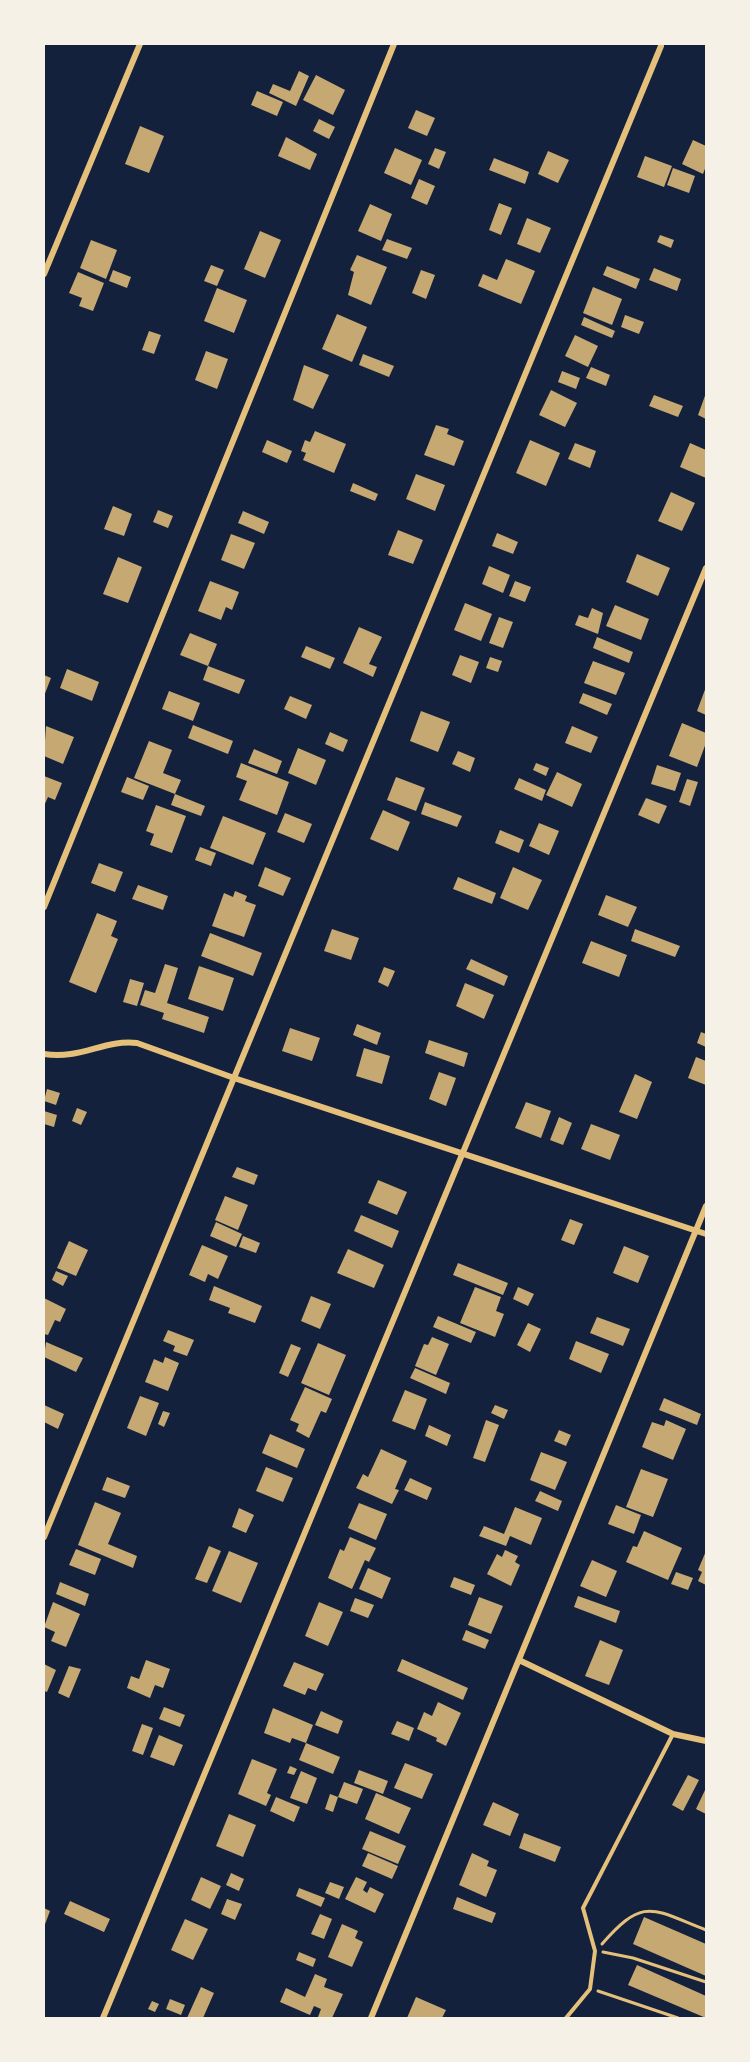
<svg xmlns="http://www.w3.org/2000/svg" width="750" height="2062" viewBox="0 0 750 2062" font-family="'Open Sans',sans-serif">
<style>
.building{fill:#c6a872}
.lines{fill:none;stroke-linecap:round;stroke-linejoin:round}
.path{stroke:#e5c07b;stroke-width:3}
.service{stroke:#e5c07b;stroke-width:4}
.minor{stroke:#e5c07b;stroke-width:6}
</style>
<rect width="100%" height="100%" fill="#14213d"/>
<path class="building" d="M299,71L309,76L296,106L269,93L273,84L290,91Z
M316,75L345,90L333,115L303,100Z
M257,91L283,102L277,116L251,105Z
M416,110L435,118L427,136L408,128Z
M319,119L335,127L329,139L313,131Z
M140,126L164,136L149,173L125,164Z
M286,137L317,154L310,170L278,156Z
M693,140L706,146V166L703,174L682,164Z
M395,148L422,160L411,185L384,173Z
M435,148L446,152L439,169L428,164Z
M548,151L569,160L558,183L538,174Z
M645,156L672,166L664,187L637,177Z
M494,158L529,172L525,184L489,170Z
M673,168L695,176L689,193L667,185Z
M419,179L435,186L427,205L411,198Z
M499,203L512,208L501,235L489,230Z
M370,204L392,214L381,241L358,231Z
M527,218L551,228L540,253L517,244Z
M260,231L281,240L265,278L244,269Z
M660,235L674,240L671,248L657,242Z
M387,239L412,248L407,259L382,250Z
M91,240L117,250L106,279L80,268Z
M357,255L387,267L371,305L348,295L354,272L350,270Z
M506,259L535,271L521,304L478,286L483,274L497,280Z
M211,265L224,270L217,286L204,281Z
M607,266L640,279L636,289L603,275Z
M654,268L681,279L677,291L649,280Z
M113,270L131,277L127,288L109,281Z
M421,270L435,275L426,299L412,293Z
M78,272L104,283L93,311L79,306L82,298L69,293Z
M593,287L622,299L612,325L583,313Z
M217,288L247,300L234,333L204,321Z
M337,314L367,327L352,362L322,349Z
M625,315L644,322L639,334L621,327Z
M584,317L615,331L612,338L581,325Z
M149,331L161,335L154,354L142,350Z
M575,335L598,346L588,367L565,356Z
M206,351L228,359L217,389L195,380Z
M363,354L394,366L389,377L359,365Z
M304,365L329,375L313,409L293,400Z
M591,367L610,375L606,386L586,378Z
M562,371L580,378L576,389L558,382Z
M551,390L577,403L565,427L539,415Z
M706,393V419L698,415Z
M654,395L683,406L678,417L649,406Z
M436,425L449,429L447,434L464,441L454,466L424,455Z
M315,431L346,444L334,473L303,460L306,453L301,451L305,440L310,442Z
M267,440L292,451L287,463L262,452Z
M530,440L560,453L546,486L516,473Z
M575,443L596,451L590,468L568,459Z
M690,443L706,450V478L680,467Z
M416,474L445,485L435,511L406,499Z
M353,483L378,494L375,501L350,491Z
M671,492L695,503L682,531L658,521Z
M113,506L132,514L124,536L104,529Z
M158,510L173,516L168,528L153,522Z
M243,511L269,522L264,534L238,523Z
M398,530L423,540L413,564L388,555Z
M497,533L518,542L513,554L492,546Z
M231,534L255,543L244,569L221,560Z
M637,554L670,568L658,596L626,582Z
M118,557L142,567L128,603L103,594Z
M489,566L510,575L503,593L482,584Z
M210,581L239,592L232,610L226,607L221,620L198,611Z
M515,581L531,587L525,602L509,596Z
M465,603L492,614L481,641L454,630Z
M615,605L649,619L641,640L606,626Z
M592,608L603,613L598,634L575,625L579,615L588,618Z
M499,617L513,622L503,648L489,643Z
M359,627L382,637L369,664L377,667L373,677L343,663Z
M190,633L217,644L208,666L180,655Z
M597,637L633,652L629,663L593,648Z
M306,646L335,658L330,669L301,657Z
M460,655L479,662L471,683L452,675Z
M490,657L502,661L498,672L486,668Z
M593,661L625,673L616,695L584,683Z
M208,666L245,680L239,694L203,680Z
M67,669L99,682L92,701L60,688Z
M44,675L51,678L44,696Z
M706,687V715L697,711Z
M169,691L200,703L193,721L162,709Z
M583,693L612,704L607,715L579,703Z
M290,696L312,705L306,719L284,709Z
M421,711L450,722L438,752L410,741Z
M682,723L706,733V743L697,767L669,756Z
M193,725L233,741L228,754L188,738Z
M46,726L74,737L63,764L44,756Z
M572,726L598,737L591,753L565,743Z
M330,732L348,740L343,752L325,744Z
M149,741L172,750L163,773L181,780L175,794L134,778Z
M298,748L326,760L316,785L288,773Z
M254,749L282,761L277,774L248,763Z
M458,751L475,758L470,772L452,764Z
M241,763L289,782L277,815L239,800L247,781L236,777Z
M536,763L549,768L546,776L533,770Z
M657,765L681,773L675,791L651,784Z
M557,772L582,784L572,807L546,795Z
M44,776L62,783L55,800L48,797L44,806Z
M127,777L149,786L143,800L121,792Z
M396,777L425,788L416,811L387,800Z
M519,778L546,790L542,801L514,789Z
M687,779L698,782L690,806L679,802Z
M175,794L205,806L201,816L171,805Z
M646,798L667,806L659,824L638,815Z
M425,802L462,816L457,827L421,814Z
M156,805L186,816L172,853L150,845L154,834L146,831Z
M383,810L410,822L398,851L370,839Z
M285,813L312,824L304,843L277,832Z
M223,816L266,833L253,865L210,848Z
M539,823L559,831L549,855L529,846Z
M500,830L524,840L519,853L495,843Z
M200,847L216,853L211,866L195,860Z
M99,863L123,872L115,892L91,883Z
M265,867L291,878L283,896L258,886Z
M513,867L542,880L528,910L500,898Z
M458,877L496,893L492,904L453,889Z
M138,885L168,896L163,910L132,899Z
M235,891L247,896L245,901L256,905L244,937L212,926L224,893L233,897Z
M606,895L637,907L628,927L598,915Z
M97,913L117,921L111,936L118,939L96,993L69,982Z
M332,929L359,938L351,960L324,951Z
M635,929L680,946L675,957L631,941Z
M210,933L262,953L253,976L201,956Z
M591,941L627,955L619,977L582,963Z
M471,959L508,976L504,986L466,969Z
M165,964L178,968L167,1003L209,1017L204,1033L162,1019L164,1013L140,1005L145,990L155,993Z
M199,966L234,978L223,1011L188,999Z
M384,967L395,971L388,987L378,982Z
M130,979L144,983L137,1006L123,1002Z
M465,983L494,995L484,1019L456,1006Z
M357,1024L381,1033L377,1045L353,1035Z
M290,1028L320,1038L312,1061L282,1051Z
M701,1032L706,1034V1047L697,1043Z
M429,1040L468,1053L464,1067L425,1053Z
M364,1048L390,1056L382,1084L356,1076Z
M696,1057L706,1061V1085L688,1078Z
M439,1072L456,1078L446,1106L429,1099Z
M635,1074L652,1082L637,1119L619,1112Z
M47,1089L60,1093L56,1105L44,1101Z
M526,1102L551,1111L541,1138L515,1128Z
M77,1108L87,1112L81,1125L72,1121Z
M44,1111L57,1115L54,1127L44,1124Z
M559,1117L572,1123L563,1145L550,1140Z
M591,1124L620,1135L610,1160L581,1149Z
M237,1167L258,1175L254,1185L232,1177Z
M378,1180L407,1192L397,1215L368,1203Z
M225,1196L248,1205L238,1230L215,1220Z
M361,1215L399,1231L392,1248L354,1231Z
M570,1219L583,1224L574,1245L561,1240Z
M216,1222L242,1234L236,1247L210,1236Z
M243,1236L260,1243L256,1253L239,1247Z
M69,1241L88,1250L76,1276L57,1268Z
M202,1245L228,1256L218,1279L208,1274L205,1282L189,1275Z
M624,1246L649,1256L638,1283L613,1273Z
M348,1249L384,1265L374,1288L337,1273Z
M458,1263L508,1283L503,1295L453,1275Z
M56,1271L68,1276L63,1286L52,1280Z
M214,1286L262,1306L255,1323L228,1313L230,1308L209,1300Z
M475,1287L501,1297L496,1311L504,1314L495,1337L460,1323Z
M518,1287L534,1294L528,1306L513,1299Z
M311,1296L331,1304L320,1329L301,1321Z
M44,1298L66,1309L60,1322L55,1320L48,1335L44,1334Z
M438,1316L476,1332L471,1343L433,1327Z
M597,1317L630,1329L623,1346L590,1333Z
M528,1323L541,1329L530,1352L517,1345Z
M168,1330L194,1340L187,1356L173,1351L175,1346L163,1341Z
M432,1337L449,1344L436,1375L415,1366L424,1344L428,1345Z
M576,1341L609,1354L601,1373L569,1359Z
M46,1342L83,1358L76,1372L44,1357Z
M318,1343L346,1355L329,1395L301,1383Z
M291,1344L301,1348L288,1377L279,1373Z
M165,1357L179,1363L168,1391L145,1382L154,1359L163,1363Z
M415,1368L450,1383L446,1394L410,1378Z
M305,1387L332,1399L326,1413L321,1411L309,1438L296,1431L299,1424L290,1420Z
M405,1390L427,1399L415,1430L392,1421Z
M140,1396L159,1403L146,1436L127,1428Z
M664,1398L701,1414L697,1425L659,1410Z
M44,1405L64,1414L58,1429L44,1422Z
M495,1405L508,1410L504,1419L491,1413Z
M163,1411L170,1413L164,1427L158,1424Z
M486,1420L499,1425L485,1462L473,1458Z
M666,1420L686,1429L673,1460L642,1447L652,1422L664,1426Z
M429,1425L451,1435L447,1446L425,1436Z
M559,1430L571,1435L566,1446L554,1441Z
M270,1434L305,1449L297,1468L262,1453Z
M381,1449L407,1461L395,1489L399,1490L392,1504L356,1488L363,1474L368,1477Z
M541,1452L567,1462L555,1490L530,1480Z
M266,1467L293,1478L283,1502L256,1491Z
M641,1469L668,1479L653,1517L626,1507Z
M107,1477L130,1486L125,1498L102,1490Z
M410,1478L432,1488L427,1500L404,1490Z
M540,1491L562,1501L558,1511L535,1501Z
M95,1502L121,1513L108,1544L137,1556L133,1568L78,1545Z
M359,1503L387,1514L376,1540L348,1528Z
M616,1505L641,1515L634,1534L608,1524Z
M515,1507L542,1518L531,1545L510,1536L506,1546L479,1536L484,1526L504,1534Z
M239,1508L254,1515L246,1533L232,1527Z
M644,1531L682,1548L668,1580L626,1562L633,1546L637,1547Z
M350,1537L376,1548L369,1562L365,1560L352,1589L328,1578L340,1549L344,1551Z
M209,1546L221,1551L207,1583L195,1579Z
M76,1549L101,1559L95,1575L69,1565Z
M505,1550L518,1556L515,1562L520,1565L511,1586L487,1574L497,1554L502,1557Z
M229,1551L258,1563L241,1603L212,1591Z
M706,1551V1585L698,1581L702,1572L698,1570Z
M592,1560L617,1571L606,1597L580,1586Z
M368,1568L391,1578L382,1599L359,1589Z
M676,1572L693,1578L688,1590L671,1584Z
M454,1577L475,1585L471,1595L450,1587Z
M60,1582L89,1594L85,1606L56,1594Z
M578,1596L620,1611L616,1623L574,1607Z
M479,1597L503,1606L491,1634L468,1625Z
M355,1598L374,1605L368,1618L350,1611Z
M53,1602L80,1614L66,1647L51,1641L55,1632L44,1627Z
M319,1602L343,1612L328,1646L305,1636Z
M466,1630L489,1640L485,1649L462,1640Z
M600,1640L623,1650L609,1685L585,1676Z
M402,1659L468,1688L463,1700L397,1671Z
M146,1660L170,1669L163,1688L155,1685L150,1698L127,1688L131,1676L139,1679Z
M294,1662L324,1674L316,1691L308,1688L305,1695L283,1686Z
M44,1664L56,1670L47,1692L44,1691Z
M69,1666L81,1669L69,1698L58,1693Z
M438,1702L461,1713L446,1746L436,1741L437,1738L417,1729L424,1712L432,1716Z
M164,1707L185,1715L180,1727L159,1719Z
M273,1708L313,1725L306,1743L292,1738L290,1743L264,1733Z
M321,1711L343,1721L338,1734L315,1725Z
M397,1721L414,1728L409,1741L391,1734Z
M142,1724L153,1728L143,1755L132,1751Z
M159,1735L183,1745L174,1766L150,1757Z
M306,1743L340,1757L333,1774L299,1760Z
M252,1759L277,1769L267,1793L271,1795L266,1806L238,1794Z
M405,1763L433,1774L422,1799L394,1788Z
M290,1766L297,1769L294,1775L287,1773Z
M359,1770L388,1781L383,1794L354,1783Z
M301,1771L317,1778L307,1804L290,1798Z
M688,1775L699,1780L683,1811L672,1805Z
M344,1782L363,1789L357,1804L338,1797Z
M706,1788V1814L696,1809Z
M376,1793L411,1808L399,1834L365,1819Z
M330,1794L338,1797L333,1812L325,1809Z
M276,1797L300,1807L294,1822L270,1811Z
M493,1802L519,1814L510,1836L483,1825Z
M229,1814L256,1825L243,1857L216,1846Z
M370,1831L406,1846L398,1864L362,1849Z
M524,1833L561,1847L555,1862L519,1848Z
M368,1853L398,1866L392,1879L362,1866Z
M472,1853L489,1861L487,1866L497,1870L486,1897L459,1885Z
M231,1873L244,1879L239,1891L226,1885Z
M201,1877L221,1886L210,1909L191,1900Z
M356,1877L367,1882L363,1890L367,1893L370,1887L384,1894L375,1913L345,1899Z
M330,1882L344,1887L339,1899L325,1893Z
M299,1888L325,1898L321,1907L296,1896Z
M457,1897L496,1913L492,1923L453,1909Z
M227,1899L242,1904L235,1920L221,1914Z
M70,1901L110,1919L104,1932L64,1914Z
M44,1908L50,1911L44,1927Z
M320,1914L332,1919L324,1939L311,1934Z
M644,1917L706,1944V1976L633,1944Z
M185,1919L208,1929L193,1960L171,1950Z
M342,1924L358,1931L355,1938L363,1942L352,1967L328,1957Z
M299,1952L316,1959L313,1967L296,1960Z
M637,1965L706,1996V2018L628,1985Z
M315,1974L327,1979L324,1987L343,1994L332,2018L318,2017L321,2009L314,2006L310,2015L280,2002L286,1988L305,1997Z
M201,1987L214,1993L203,2018H187Z
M416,1997L446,2010L442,2018H407Z
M170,1999L185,2005L181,2015L166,2009Z
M152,2001L159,2004L155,2012L148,2009Z"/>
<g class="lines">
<path class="path" d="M602,1944C644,1896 652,1909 706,1930
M603,1952L633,1958L706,1982
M598,1991L678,2018"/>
<path class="service" d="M566,2018L590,1989L595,1951L583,1908L673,1734"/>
<path class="minor" d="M44,274L140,44
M44,907L394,44
M44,1054C81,1060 104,1039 137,1043L234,1078L706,1234
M44,1537L661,46
M521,1661L673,1734L706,1741
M103,2018L706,568
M371,2018L706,1206"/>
</g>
<rect width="750" height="2062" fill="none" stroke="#f6f1e7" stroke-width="90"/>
</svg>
